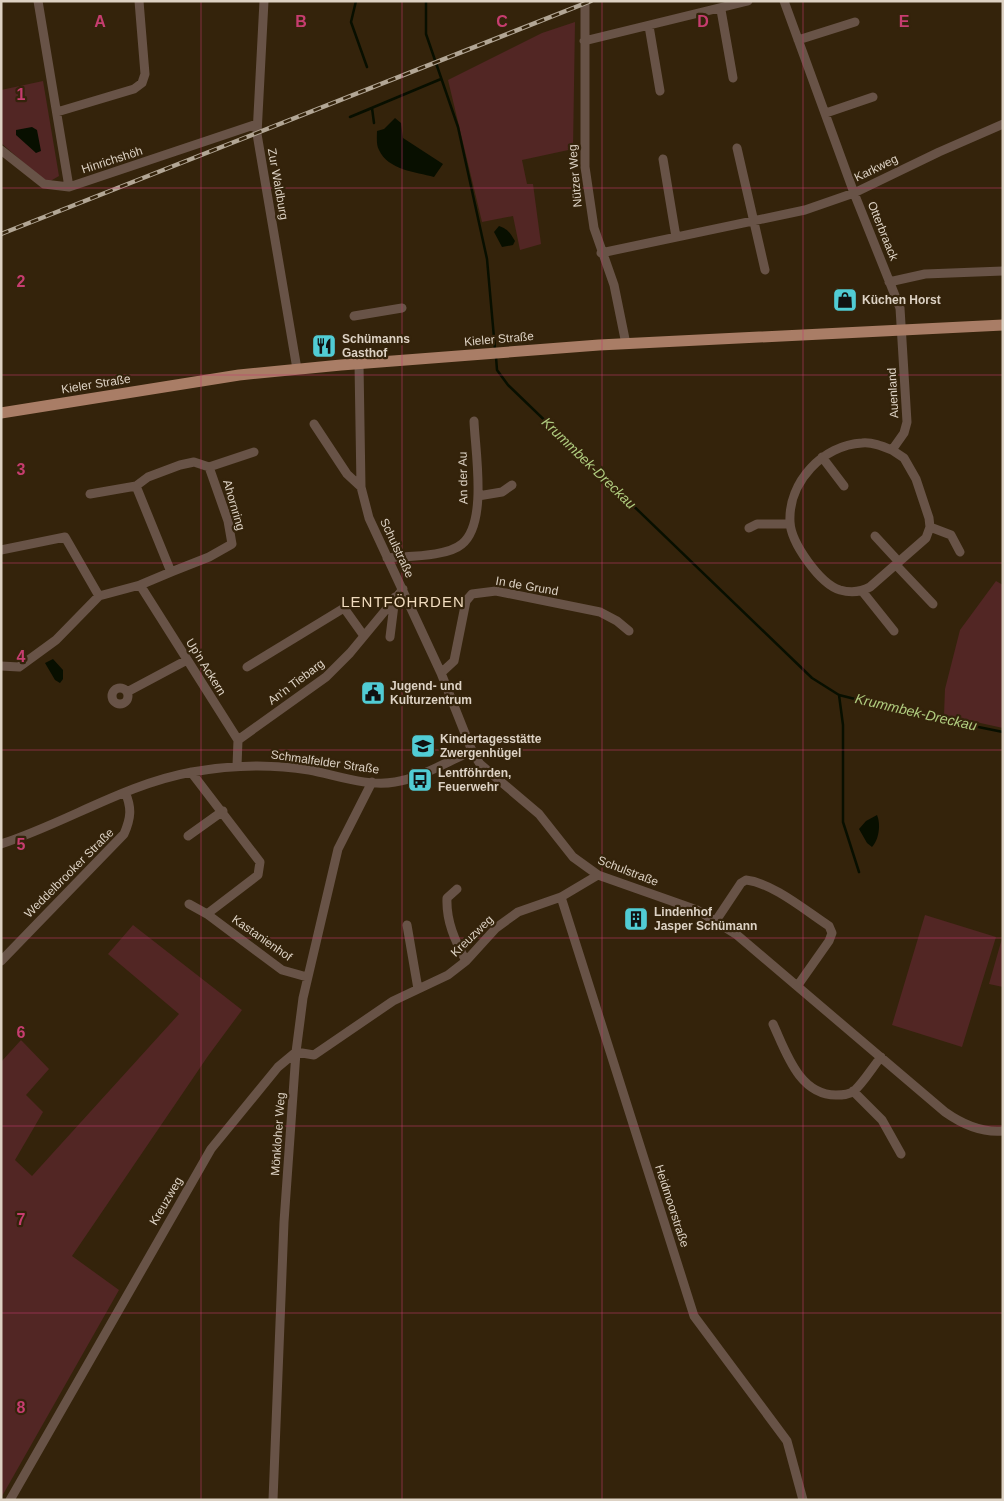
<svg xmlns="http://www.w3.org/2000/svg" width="1004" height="1501" font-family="Helvetica,sans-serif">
<rect width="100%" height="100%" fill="#34230b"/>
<!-- green -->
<path fill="#522624" d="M 575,22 L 573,149 L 522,160 L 527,184 L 533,184 L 541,244 L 520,250 L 513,216 L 482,222 L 448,80 L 542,33 Z
M 43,81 L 59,176 L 47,183 L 1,143 L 1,90 Z
M 996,581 L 1003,585 L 1003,728 L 944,715 L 945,689 L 960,630 Z
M 925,915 L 996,937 L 962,1047 L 892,1025 Z
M 133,925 L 242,1010 L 208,1056 L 72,1256 L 119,1290 L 1,1498 L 1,1062 L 21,1040 L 49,1069 L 26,1095 L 43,1112 L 15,1160 L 32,1176 L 179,1014 L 108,954 Z
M 1003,935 L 1003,987 L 989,984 Z"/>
<!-- water -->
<path fill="#080f00" d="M 395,118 L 401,123 L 403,138 L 443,164 L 434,177 C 416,172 388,170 379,150 C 376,145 377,136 377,131 L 384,129 Z
M 32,127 L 37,130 L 41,151 L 36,153 L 16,135 L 16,130 Z
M 499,226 C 508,229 510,233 515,241 L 513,245 L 502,247 L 494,232 Z
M 53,659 L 63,670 L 63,679 L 60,683 L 55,680 L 45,663 Z
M 877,815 C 881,824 879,840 872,847 L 867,843 L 859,829 L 866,821 Z"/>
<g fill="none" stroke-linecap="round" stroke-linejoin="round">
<!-- stream -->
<path stroke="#080f00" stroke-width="2.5" d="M 356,1 L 351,22 L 367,67
M 426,1 L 426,34 L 458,127 L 487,259 L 495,349
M 374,123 L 372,108 L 350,117 L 441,79
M 496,357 L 497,370 L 508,385 L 812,678 L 839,695 L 919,715 L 1003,732
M 839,695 L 843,725 L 843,822 L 859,872"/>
<!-- minor -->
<path stroke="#685347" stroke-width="9" d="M 38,1 L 69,187
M 264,1 L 257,134 L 297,369
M 585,1 L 585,167 L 594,228 L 614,285 L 626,344
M 784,1 L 854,193 L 900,308 L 907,422 L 904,433 L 892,450 C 882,446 872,442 862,443 C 823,445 788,482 790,522 C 791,543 820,584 840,590 C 851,593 861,592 870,587 L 926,538 L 930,527 L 929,518 L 916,479 L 904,458 L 892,450
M 721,10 L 733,78
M 649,26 L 660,91
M 798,40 L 855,22
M 584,41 L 748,1
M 57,112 L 134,89 L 142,83 L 145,74 L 139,1
M 826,113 L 873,97
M 737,148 L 765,270
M 1,150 L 44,184 L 69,187 L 257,124
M 663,159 L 676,237
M 601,253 L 805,210 L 854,193 L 939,152 L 1003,124
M 889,282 L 925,274 L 1003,271
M 354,316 L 402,308
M 359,364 L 361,487 L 369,518 L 441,673 L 472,751 L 480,764 L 539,814 L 573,857 L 598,875 L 697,910 L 737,935 L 945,1112 C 962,1124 981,1133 1003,1131
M 314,424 L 347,474 L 361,487
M 822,457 L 844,486
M 90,494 L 136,486
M 478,496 L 502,492 L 512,485
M 930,527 L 951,535 L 960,552
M 749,528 L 757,524 L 790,524
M 875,536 L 899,562
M 1,550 L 65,537 L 99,596
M 387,558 C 407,556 447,557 462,544 C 488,523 475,450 474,421
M 896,565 L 933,604
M 171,572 L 209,557 L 232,544 L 228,521 L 209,467
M 140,585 L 238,740 L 237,766
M 862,591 L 894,631
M 390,637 L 395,597
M 1,666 L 19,667 L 56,640 L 99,596 L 140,585 L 171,572 L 136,486 L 148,477 L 180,465 L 194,462 L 209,467 L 254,452
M 247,667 L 344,608 L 364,636
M 441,673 L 454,661 L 466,601 L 472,594 L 496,591 L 600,612 L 617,621 L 629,631
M112 696a8 8 0 1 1 16 0a8 8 0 1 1-16 0Z
M 127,692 L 187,660
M 238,740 L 326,677 L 350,653 L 403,589
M 191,772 L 260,862 L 258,875 L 207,914 L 282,970 L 307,977
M 188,836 L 223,811
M 1,844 C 66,823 125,784 192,772 C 231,765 271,764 309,770 C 336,775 367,787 395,782 C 421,778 448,761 472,751
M 457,889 L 447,898 C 446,921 455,941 466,961
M 561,897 L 694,1316 L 787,1441 L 803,1500
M 189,904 L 207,914
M 715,922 L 741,883 L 746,880 C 773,883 806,911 829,926 L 832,933 L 829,941 L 798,985
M 407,925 L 418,989
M 1,961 L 124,834 C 131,818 132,808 125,792
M 773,1024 C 786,1052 799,1095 836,1095 C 842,1095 849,1095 854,1091 C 864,1082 872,1068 881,1057
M 853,1091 L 882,1120 L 901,1154
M 10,1500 L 211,1149 L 278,1067 L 296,1052 L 314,1055 L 393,1001 L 448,975 L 466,961 L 496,928 L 518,912 L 561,897 L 598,875
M 273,1500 L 284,1222 L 296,1052 L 303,998 L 338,849 L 372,782"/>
<!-- major -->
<path stroke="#a97d66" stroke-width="11" d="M 1,413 L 239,375 L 341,365 L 599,345 L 1003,325"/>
<defs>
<path id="rail" d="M 1,234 L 591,1"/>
</defs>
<!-- rail casing -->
<use href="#rail" stroke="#b2a695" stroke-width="4.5"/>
<!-- rail -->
<use href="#rail" stroke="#34230b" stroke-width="2.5" stroke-dasharray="8" stroke-linecap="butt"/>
</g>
<!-- grid -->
<path fill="none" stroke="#c73d70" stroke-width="1" stroke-opacity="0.55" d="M 201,1 L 201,1500M 402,1 L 402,1500M 602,1 L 602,1500M 803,1 L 803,1500M 1,188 L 1003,188M 1,375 L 1003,375M 1,563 L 1003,563M 1,750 L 1003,750M 1,938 L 1003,938M 1,1126 L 1003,1126M 1,1313 L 1003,1313"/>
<!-- icons -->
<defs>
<symbol id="shop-square" viewBox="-11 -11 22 22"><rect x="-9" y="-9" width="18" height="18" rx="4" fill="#51ccd4" stroke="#34230b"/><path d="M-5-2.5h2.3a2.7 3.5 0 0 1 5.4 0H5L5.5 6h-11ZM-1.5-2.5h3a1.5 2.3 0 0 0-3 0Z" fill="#111"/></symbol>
<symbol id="restaurant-square" viewBox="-11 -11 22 22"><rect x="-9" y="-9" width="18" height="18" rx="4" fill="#51ccd4" stroke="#34230b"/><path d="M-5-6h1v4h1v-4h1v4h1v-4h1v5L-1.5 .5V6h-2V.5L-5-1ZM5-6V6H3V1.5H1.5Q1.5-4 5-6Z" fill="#111"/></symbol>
<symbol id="civic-square" viewBox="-11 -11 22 22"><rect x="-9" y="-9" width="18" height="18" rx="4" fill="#51ccd4" stroke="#34230b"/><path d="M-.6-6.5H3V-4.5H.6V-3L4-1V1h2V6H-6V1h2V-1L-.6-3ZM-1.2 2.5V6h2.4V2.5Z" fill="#111"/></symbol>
<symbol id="school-square" viewBox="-11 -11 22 22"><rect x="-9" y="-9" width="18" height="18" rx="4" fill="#51ccd4" stroke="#34230b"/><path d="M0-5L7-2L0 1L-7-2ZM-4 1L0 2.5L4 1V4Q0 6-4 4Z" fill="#111"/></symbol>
<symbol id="bus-square" viewBox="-11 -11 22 22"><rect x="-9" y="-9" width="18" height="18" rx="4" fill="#51ccd4" stroke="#34230b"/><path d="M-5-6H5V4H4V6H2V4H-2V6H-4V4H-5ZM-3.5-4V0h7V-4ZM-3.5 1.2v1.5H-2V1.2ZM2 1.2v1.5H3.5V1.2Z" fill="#111"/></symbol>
<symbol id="building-square" viewBox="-11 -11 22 22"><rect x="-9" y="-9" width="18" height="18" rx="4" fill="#51ccd4" stroke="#34230b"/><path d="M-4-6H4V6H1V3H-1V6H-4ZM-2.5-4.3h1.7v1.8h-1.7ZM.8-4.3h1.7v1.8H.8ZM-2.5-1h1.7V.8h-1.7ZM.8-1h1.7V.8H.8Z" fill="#111"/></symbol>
</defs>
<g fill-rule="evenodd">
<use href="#shop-square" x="831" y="286" width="28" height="28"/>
<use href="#restaurant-square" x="310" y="332" width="28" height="28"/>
<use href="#civic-square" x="359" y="679" width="28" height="28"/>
<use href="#school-square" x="409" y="732" width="28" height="28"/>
<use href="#bus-square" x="406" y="766" width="28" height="28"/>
<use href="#building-square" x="622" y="905" width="28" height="28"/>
</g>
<g text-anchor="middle" stroke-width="4.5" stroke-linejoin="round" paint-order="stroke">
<!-- street labels -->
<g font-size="12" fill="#ddd2c4" stroke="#34230b">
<text transform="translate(112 160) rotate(-18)" y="4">Hinrichshöh</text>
<text transform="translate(876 168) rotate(-26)" y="4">Karkweg</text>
<text transform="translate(575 176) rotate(-95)" y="4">Nützer Weg</text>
<text transform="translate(278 184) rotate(80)" y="4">Zur Waldburg</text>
<text transform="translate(883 231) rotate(68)" y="4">Otterbraack</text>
<text transform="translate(499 339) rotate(-5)" y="4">Kieler Straße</text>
<text transform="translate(96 384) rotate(-9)" y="4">Kieler Straße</text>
<text transform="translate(893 393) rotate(-93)" y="4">Auenland</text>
<text transform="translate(463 478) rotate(-91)" y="4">An der Au</text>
<text transform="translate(234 505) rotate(74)" y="4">Ahornring</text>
<text transform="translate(397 548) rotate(65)" y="4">Schulstraße</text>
<text transform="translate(527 586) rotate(10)" y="4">In de Grund</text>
<text transform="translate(206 667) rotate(58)" y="4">Up'n Ackern</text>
<text transform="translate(296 682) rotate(-37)" y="4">An'n Tiebarg</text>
<text transform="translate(325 762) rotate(8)" y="4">Schmalfelder Straße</text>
<text transform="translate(628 871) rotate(21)" y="4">Schulstraße</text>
<text transform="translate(69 873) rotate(-45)" y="4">Weddelbrooker Straße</text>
<text transform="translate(472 936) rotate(-44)" y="4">Kreuzweg</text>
<text transform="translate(262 938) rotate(35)" y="4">Kastanienhof</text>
<text transform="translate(278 1134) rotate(-86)" y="4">Mönkloher Weg</text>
<text transform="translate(166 1201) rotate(-60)" y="4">Kreuzweg</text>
<text transform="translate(672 1206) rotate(72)" y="4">Heidmoorstraße</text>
</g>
<!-- poi labels -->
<g font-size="12" font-weight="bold" fill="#ddd2c4" stroke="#34230b" text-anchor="start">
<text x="862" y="304">Küchen Horst</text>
<text x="342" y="343">Schümanns<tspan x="342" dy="14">Gasthof</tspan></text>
<text x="390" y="690">Jugend- und<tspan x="390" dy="14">Kulturzentrum</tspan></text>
<text x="440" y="743">Kindertagesstätte<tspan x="440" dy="14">Zwergenhügel</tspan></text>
<text x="438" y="777">Lentföhrden,<tspan x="438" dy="14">Feuerwehr</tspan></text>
<text x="654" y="916">Lindenhof<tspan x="654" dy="14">Jasper Schümann</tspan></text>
</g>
<!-- water labels -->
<g font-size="14" font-style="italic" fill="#b0cc7f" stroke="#34230b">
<text transform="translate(589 463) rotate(44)" y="5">Krummbek-Dreckau</text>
<text transform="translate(916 712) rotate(13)" y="5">Krummbek-Dreckau</text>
</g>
<!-- quarter labels -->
<g font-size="15" letter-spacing="1" fill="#f1dcbf" stroke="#34230b">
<text x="403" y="607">LENTFÖHRDEN</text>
</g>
</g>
<g font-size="16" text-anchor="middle" font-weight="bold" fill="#c73d70" stroke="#34230b" stroke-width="4.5" stroke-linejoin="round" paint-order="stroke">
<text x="100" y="27">A</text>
<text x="301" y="27">B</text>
<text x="502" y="27">C</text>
<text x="703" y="27">D</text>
<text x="904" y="27">E</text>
<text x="21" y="100">1</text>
<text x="21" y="287">2</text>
<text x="21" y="475">3</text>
<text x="21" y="662">4</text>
<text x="21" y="850">5</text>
<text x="21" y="1038">6</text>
<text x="21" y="1225">7</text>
<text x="21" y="1413">8</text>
</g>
<!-- border -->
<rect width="1004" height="1501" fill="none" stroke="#ddd2c4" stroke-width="5"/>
</svg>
